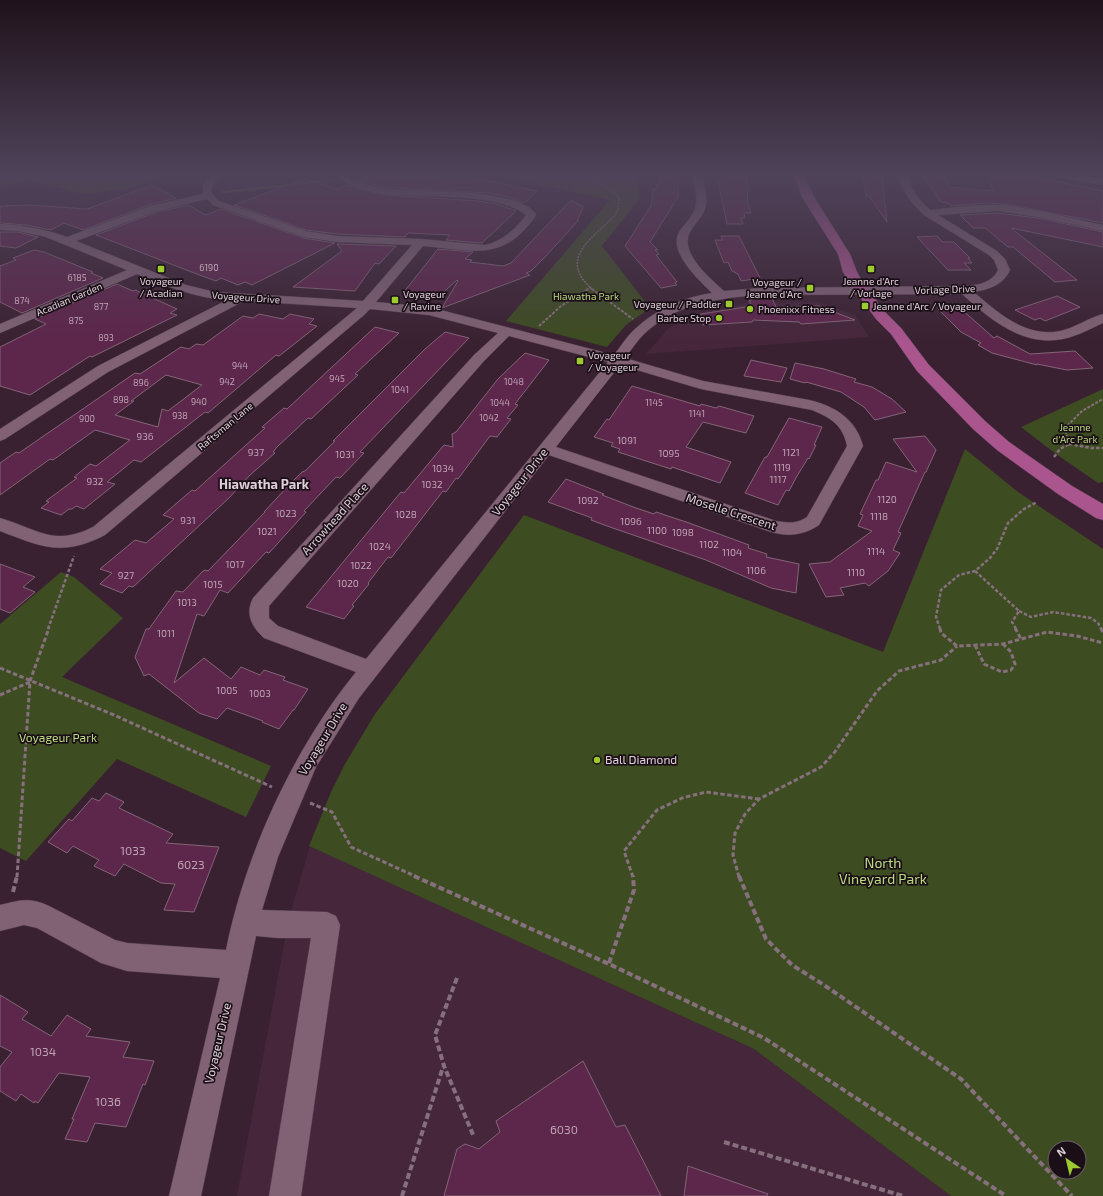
<svg xmlns="http://www.w3.org/2000/svg" width="1103" height="1196" font-family="'Exo 2',sans-serif">
<rect width="100%" height="100%" fill="#3a2131"/>
<!-- built -->
<path fill="#46263b" d="M 819,302 L 855,315 L 869,337 L 646,354 L 668,329 L 689,316 L 707,310 L 749,303 Z
M 310,846 L 754,1049 L 951,1196 L 237,1196 L 289,918 Z"/>
<!-- green -->
<path fill="#3d4c21" fill-rule="evenodd" d="M 0,175 L 161,175 L 133,188 L 84,194 L 29,180 L 0,186 Z
M 477,175 L 638,175 L 640,198 L 602,246 L 650,308 L 626,325 L 607,347 L 506,321 L 610,200 L 500,176 Z
M 323,180 L 325,183 L 222,194 L 220,191 Z
M 1103,389 L 1103,482 L 1098,483 L 1056,454 L 1021,427 Z
M 965,449 L 1018,492 L 1103,549 L 1103,1196 L 951,1196 L 754,1049 L 309,846 L 331,792 L 345,764 L 375,714 L 524,515 L 883,652 ZM 1055,1148 L 1079,1148 L 1079,1172 L 1055,1172 Z
M 61,572 L 74,577 L 123,618 L 62,677 L 271,766 L 246,817 L 117,759 L 26,861 L 0,848 L 0,624 Z"/>
<!-- building -->
<path fill="#5d264b" stroke="#836577" fill-rule="evenodd" d="M 369,175 L 478,179 L 537,191 L 524,203 L 509,197 L 488,193 L 384,187 L 358,180 Z
M 660,175 L 678,175 L 678,197 L 650,242 L 658,250 L 655,250 L 659,254 L 656,255 L 677,282 L 675,283 L 677,285 L 661,288 L 625,246 L 651,206 L 653,189 L 656,189 L 657,184 L 660,184 Z
M 723,175 L 746,175 L 748,205 L 751,213 L 744,213 L 745,218 L 741,218 L 743,224 L 727,224 L 718,182 L 723,180 Z
M 863,175 L 882,175 L 887,222 L 869,196 L 866,196 Z
M 922,175 L 945,175 L 949,187 L 993,191 L 989,181 L 993,175 L 1026,175 L 1103,191 L 1103,223 L 1011,205 L 989,203 L 951,206 L 948,203 L 941,202 Z
M 304,179 L 337,189 L 346,185 L 359,189 L 385,195 L 478,201 L 497,204 L 516,211 L 482,243 L 446,240 L 450,235 L 408,233 L 405,237 L 337,234 L 306,230 L 234,205 Z
M 152,185 L 176,198 L 149,205 L 83,230 L 64,223 L 51,230 L 26,225 L 0,223 L 0,206 L 30,205 L 87,209 Z
M 571,200 L 583,207 L 577,222 L 545,257 L 531,271 L 526,273 L 530,275 L 442,308 L 458,281 L 457,280 L 437,298 L 403,293 L 438,249 L 473,252 L 465,259 L 472,260 L 470,262 L 503,266 L 511,263 Z
M 188,205 L 206,215 L 221,209 L 304,238 L 335,243 L 252,285 L 245,282 L 238,285 L 221,278 L 216,281 L 202,276 L 96,235 L 157,212 Z
M 998,213 L 1038,218 L 1103,232 L 1103,247 L 1011,228 L 1077,280 L 1055,282 L 1013,247 L 1008,247 L 985,228 L 973,228 L 960,215 Z
M 0,232 L 18,232 L 38,237 L 16,248 L 0,246 Z
M 721,236 L 739,236 L 760,278 L 741,281 L 738,274 L 732,271 L 728,262 L 724,263 L 715,240 L 723,240 Z
M 937,236 L 943,242 L 954,242 L 970,258 L 968,258 L 972,263 L 964,263 L 971,270 L 948,270 L 917,237 Z
M 337,244 L 396,246 L 379,264 L 375,263 L 355,291 L 293,287 L 342,251 Z
M 34,250 L 44,252 L 93,272 L 91,273 L 103,278 L 22,313 L 0,302 L 0,266 L 16,260 L 13,258 Z
M 117,284 L 133,291 L 135,290 L 177,309 L 170,313 L 177,315 L 92,357 L 90,356 L 30,395 L 0,386 L 0,347 L 46,324 L 35,319 Z
M 761,296 L 771,296 L 776,307 L 818,306 L 855,320 L 801,324 L 799,322 L 753,320 L 752,322 L 703,325 L 701,314 L 752,306 L 749,301 Z
M 1057,296 L 1080,307 L 1045,321 L 1040,318 L 1035,320 L 1015,310 Z
M 960,308 L 994,338 L 997,336 L 1030,354 L 1075,351 L 1093,368 L 1067,370 L 1037,364 L 1037,365 L 992,353 L 978,345 L 981,343 L 961,332 L 938,309 Z
M 259,314 L 283,319 L 290,314 L 314,319 L 309,324 L 317,326 L 279,356 L 276,355 L 208,413 L 205,412 L 141,462 L 134,460 L 107,482 L 115,484 L 84,509 L 76,506 L 72,509 L 69,509 L 61,515 L 41,508 L 49,502 L 46,501 L 77,478 L 74,477 L 90,464 L 96,466 L 130,440 L 95,430 L 53,460 L 50,459 L 0,495 L 0,463 L 16,452 L 19,453 L 135,373 L 140,374 L 181,347 L 189,349 L 196,344 L 203,345 L 243,316 L 253,318 ZM 166,375 L 202,385 L 168,411 L 162,409 L 158,427 L 115,415 L 134,401 L 131,401 Z
M 375,327 L 399,333 L 355,374 L 358,375 L 311,419 L 308,418 L 277,447 L 273,452 L 275,453 L 249,476 L 229,498 L 133,587 L 129,586 L 122,593 L 100,584 L 112,573 L 100,569 L 135,540 L 146,543 L 174,519 L 163,515 L 192,490 L 195,491 L 265,428 L 262,427 L 284,408 L 287,409 Z
M 445,332 L 469,338 L 360,452 L 364,453 L 340,478 L 336,477 L 304,511 L 306,512 L 269,553 L 266,552 L 228,593 L 220,590 L 204,616 L 197,614 L 174,683 L 204,658 L 231,679 L 241,667 L 260,675 L 264,670 L 285,677 L 283,680 L 308,689 L 294,710 L 293,710 L 279,729 L 262,722 L 263,721 L 227,708 L 217,719 L 199,713 L 149,674 L 144,676 L 135,657 L 146,629 L 149,629 L 176,591 L 183,592 L 202,572 L 205,570 L 208,571 L 265,512 L 264,512 L 289,485 L 302,472 L 305,471 L 335,441 L 333,441 L 425,349 Z
M 525,353 L 549,360 L 515,404 L 518,405 L 507,418 L 511,419 L 497,437 L 490,436 L 458,479 L 456,478 L 446,492 L 443,491 L 391,558 L 388,557 L 368,583 L 369,584 L 352,605 L 354,606 L 344,619 L 306,607 L 401,492 L 404,493 L 444,445 L 453,447 L 452,434 L 456,432 L 498,379 Z
M 751,360 L 787,368 L 781,382 L 744,376 Z
M 795,363 L 824,369 L 856,379 L 854,382 L 872,387 L 892,399 L 906,412 L 875,420 L 864,407 L 841,392 L 806,382 L 805,383 L 790,379 Z
M 632,386 L 700,406 L 701,404 L 716,408 L 719,406 L 754,416 L 746,433 L 703,422 L 686,447 L 731,462 L 720,483 L 672,467 L 671,469 L 618,452 L 620,449 L 611,446 L 613,443 L 594,437 L 607,419 L 609,420 Z
M 789,418 L 822,427 L 814,445 L 816,445 L 809,459 L 808,458 L 797,476 L 789,491 L 786,490 L 778,505 L 745,493 L 765,457 L 767,457 Z
M 925,436 L 936,450 L 926,472 L 925,472 L 898,532 L 901,533 L 893,550 L 900,553 L 888,571 L 869,586 L 865,583 L 840,588 L 844,595 L 826,597 L 809,564 L 830,562 L 872,531 L 858,526 L 863,515 L 860,514 L 876,480 L 878,480 L 886,462 L 917,472 L 893,439 Z
M 566,479 L 604,494 L 602,495 L 636,508 L 654,514 L 656,512 L 689,523 L 749,545 L 748,548 L 767,554 L 766,557 L 799,564 L 796,593 L 771,588 L 706,560 L 607,526 L 591,520 L 592,518 L 548,502 Z
M 0,564 L 35,577 L 23,587 L 35,592 L 10,613 L 0,609 Z
M 106,793 L 124,802 L 119,808 L 173,834 L 166,843 L 219,847 L 194,912 L 164,910 L 175,884 L 161,883 L 124,864 L 115,876 L 94,866 L 99,860 L 73,846 L 67,853 L 48,842 L 69,819 L 72,821 L 92,798 L 99,801 Z
M 0,995 L 28,1012 L 22,1019 L 51,1036 L 67,1015 L 91,1029 L 86,1036 L 130,1042 L 123,1057 L 154,1061 L 145,1085 L 143,1084 L 126,1127 L 95,1123 L 87,1142 L 65,1139 L 74,1119 L 72,1119 L 90,1077 L 59,1073 L 38,1103 L 35,1101 L 34,1103 L 21,1094 L 16,1101 L 0,1091 L 0,1067 L 12,1052 L 0,1046 Z
M 583,1061 L 616,1127 L 625,1125 L 661,1196 L 444,1196 L 457,1149 L 465,1144 L 479,1149 L 500,1132 L 496,1121 Z
M 688,1166 L 768,1194 L 767,1196 L 684,1196 Z"/>
<g fill="none" stroke-linecap="round" stroke-linejoin="round">
<defs>
<path id="minor" d="M 212,175 L 222,175 C 212,186 206,189 219,201 L 306,231 L 337,236 L 421,239 L 485,245 C 501,242 517,228 526,215 C 497,192 422,198 385,194 C 376,193 367,190 359,188 C 352,185 345,184 340,178 L 343,175 L 351,175 L 350,178 L 351,179 C 362,183 373,187 384,188 C 418,193 515,186 536,214 L 535,217 C 502,263 472,250 423,246 L 376,302 L 429,307 L 614,355 C 621,346 627,336 635,329 C 656,309 684,297 712,293 C 700,281 670,254 678,234 C 683,224 694,217 696,205 C 698,195 693,185 694,175 L 703,175 C 703,185 708,195 706,205 C 704,217 693,224 689,234 C 681,255 711,279 724,291 L 761,288 L 965,286 C 978,285 992,283 998,270 L 994,260 L 989,255 L 924,215 C 912,204 901,190 898,175 L 906,175 C 912,189 919,200 930,210 C 953,208 975,204 998,205 C 1033,207 1068,218 1103,225 L 1103,231 L 1038,217 L 998,211 L 938,215 L 997,251 L 1005,259 L 1010,270 C 1003,285 990,289 974,292 C 998,313 1026,338 1060,331 C 1075,328 1088,318 1103,314 L 1103,323 C 1090,329 1077,336 1063,339 C 1022,347 990,319 962,294 L 761,295 C 718,298 677,303 644,334 C 637,341 631,350 625,358 L 703,381 L 809,400 C 835,406 856,419 863,446 L 819,525 C 803,536 786,537 768,531 L 549,455 L 359,698 L 316,767 L 278,857 L 262,910 L 327,912 L 336,916 L 340,925 L 301,1196 L 269,1196 L 311,938 L 278,938 L 256,936 L 201,1196 L 169,1196 L 220,978 L 127,971 L 101,963 L 37,928 L 24,925 L 0,931 L 0,905 C 21,900 29,897 49,906 L 115,940 L 127,943 L 226,950 C 245,854 294,748 356,672 L 264,638 C 251,626 245,614 253,598 L 474,355 L 498,333 L 429,315 L 370,309 L 364,315 L 105,535 C 62,557 42,547 0,531 L 0,518 C 38,529 53,547 93,527 L 357,308 L 244,301 L 108,372 L 5,439 L 0,441 L 0,429 L 98,366 L 227,300 C 195,298 166,286 137,274 L 0,333 L 0,324 L 127,270 L 46,237 L 18,231 L 0,230 L 0,224 C 23,225 45,229 67,237 L 150,206 L 203,194 L 203,185 ZM 207,199 L 213,205 L 304,237 L 337,242 L 412,245 L 363,301 L 215,292 L 186,285 L 76,241 L 157,211 ZM 509,336 L 608,362 L 366,659 L 278,626 L 269,618 L 269,606 L 484,361 ZM 620,365 L 701,389 L 812,410 C 831,418 843,425 847,446 L 807,517 C 797,524 788,523 776,521 L 556,447 Z
M 1056,175 L 1075,175 L 1103,179 L 1103,185 L 1061,178 Z"/>
<path id="major" d="M 794,175 L 804,175 L 814,197 L 850,254 L 857,272 L 863,283 L 886,313 L 901,328 L 929,365 L 985,421 L 1009,442 L 1072,486 L 1103,504 L 1103,520 L 1096,518 L 1058,494 L 997,450 L 973,429 L 917,371 L 891,334 L 876,319 L 850,284 L 843,272 L 838,254 L 802,197 Z"/>
</defs>
<!-- minor casing -->
<use href="#minor" stroke="#56404f" stroke-width="1"/>
<!-- major casing -->
<use href="#major" stroke="#56404f" stroke-width="1"/>
<!-- path-far4 -->
<path stroke="#86707d" stroke-width="1.5" stroke-dasharray="2 1" stroke-linecap="butt" d="M 555,175 L 573,175
M 582,175 L 613,191 L 619,198 L 618,209 L 615,215 C 593,239 556,258 593,290
M 224,192 L 333,180
M 587,290 L 591,287"/>
<!-- path-far3 -->
<path stroke="#86707d" stroke-width="2" stroke-dasharray="3 1.5" stroke-linecap="butt" d="M 592,289 L 633,319
M 539,326 L 561,306 L 588,289
M 1067,438 L 1065,428 L 1082,411 L 1103,399"/>
<!-- path-far2 -->
<path stroke="#86707d" stroke-width="2.5" stroke-dasharray="3.5 2" stroke-linecap="butt" d="M 1069,444 L 1091,448 L 1103,448
M 1054,457 L 1060,449 L 1069,444 L 1067,437
M 975,571 L 1019,611 L 1012,622 L 1016,629
M 1019,611 L 1031,617 L 1053,612 L 1091,618 L 1098,623 L 1101,629
M 48,629 L 74,556
M 940,629 L 936,617 L 941,590 L 959,575 L 975,571 L 990,558 L 997,549 L 1008,523 L 1024,509 L 1037,502"/>
<!-- path-far1 -->
<path stroke="#86707d" stroke-width="3" stroke-dasharray="4.5 2.5" stroke-linecap="butt" d="M 940,628 L 941,633 L 957,646 L 1003,644 L 1047,632 L 1077,636 L 1103,643
M 1015,628 L 1021,639
M 1101,628 L 1103,633
M 975,645 L 984,664 L 1002,672 L 1011,670 L 1015,664 L 1011,652 L 1003,644
M 0,668 L 114,715 L 272,787
M 0,695 L 30,682
M 310,803 L 332,812 L 351,847 L 417,877
M 17,877 L 30,681 L 49,628
M 633,877 L 624,851 L 657,810 L 682,798 L 706,792 L 759,799
M 739,877 L 733,855 L 735,833 L 745,814 L 759,799 L 821,767 L 834,753 L 877,691 L 899,671 L 941,660 L 957,646"/>
<!-- path -->
<path stroke="#86707d" stroke-width="4" stroke-dasharray="6 3" stroke-linecap="butt" d="M 414,876 L 609,964 L 764,1038 L 1006,1196
M 739,876 L 766,939 L 792,965 L 824,985 L 961,1079 L 1072,1196
M 13,892 L 17,876
M 609,963 L 634,890 L 633,876
M 457,978 L 435,1035 L 444,1066 L 474,1137
M 724,1142 L 903,1196
M 402,1196 L 443,1067"/>
<!-- minor -->
<use href="#minor" fill="#806274" fill-rule="evenodd"/>
<!-- major -->
<use href="#major" fill="#aa558e" fill-rule="evenodd"/>
</g>
<!-- sky -->
<linearGradient id="sky" x2="0" y2="1"><stop stop-color="#20121b"/><stop offset="0.51" stop-color="#4f435a"/><stop offset="1" stop-color="#4f435a" stop-opacity="0"/></linearGradient>
<rect width="1103" height="342" fill="url(#sky)"/>
<!-- markers -->
<g fill="#9dca30" stroke="#1a0f16" stroke-width="1.5">
<rect x="157" y="265" width="8" height="8" rx="2"/>
<rect x="867" y="265" width="8" height="8" rx="2"/>
<rect x="806" y="284" width="8" height="8" rx="2"/>
<rect x="391" y="296" width="8" height="8" rx="2"/>
<rect x="725" y="300" width="8" height="8" rx="2"/>
<rect x="861" y="302" width="8" height="8" rx="2"/>
<circle cx="750" cy="309" r="4"/>
<circle cx="719" cy="318" r="4"/>
<rect x="576" y="357" width="8" height="8" rx="2"/>
<circle cx="597" cy="760" r="4"/>
</g>
<g text-anchor="middle" stroke-width="3.5" stroke-linejoin="round" paint-order="stroke">
<!-- far-number labels -->
<g font-size="9" fill="#bfa5b6">
<text x="209" y="271">6190</text>
<text x="77" y="281">6185</text>
<text x="22" y="304">874</text>
<text x="101" y="310">877</text>
<text x="76" y="324">875</text>
<text x="106" y="341">893</text>
<text x="240" y="369">944</text>
<text x="337" y="382">945</text>
<text x="227" y="385">942</text>
<text x="514" y="385">1048</text>
<text x="141" y="386">896</text>
<text x="400" y="393">1041</text>
<text x="121" y="403">898</text>
<text x="199" y="405">940</text>
<text x="500" y="406">1044</text>
<text x="654" y="406">1145</text>
<text x="697" y="417">1141</text>
<text x="180" y="419">938</text>
<text x="489" y="421">1042</text>
<text x="87" y="422">900</text>
</g>
<!-- far-poi labels -->
<g font-size="10" fill="#e0cfd9" stroke="#1a0f16" text-anchor="start">
<text x="161" y="285" text-anchor="middle">Voyageur<tspan x="161" dy="12">/ Acadian</tspan></text>
<text x="871" y="285" text-anchor="middle">Jeanne d'Arc<tspan x="871" dy="12">/ Vorlage</tspan></text>
<text x="802" y="286" text-anchor="end">Voyageur /<tspan x="802" dy="12">Jeanne d'Arc</tspan></text>
<text x="403" y="298">Voyageur<tspan x="403" dy="12">/ Ravine</tspan></text>
<text x="721" y="308" text-anchor="end">Voyageur / Paddler</text>
<text x="873" y="310">Jeanne d'Arc / Voyageur</text>
<text x="758" y="313">Phoenixx Fitness</text>
<text x="711" y="322" text-anchor="end">Barber Stop</text>
<text x="588" y="359">Voyageur<tspan x="588" dy="12">/ Voyageur</tspan></text>
</g>
<!-- far-street labels -->
<g font-size="10" fill="#e0cfd9" stroke="#1a0f16">
<text transform="translate(945 289) rotate(-2)" y="4">Vorlage Drive</text>
<text transform="translate(246 297) rotate(4)" y="4">Voyageur Drive</text>
<text transform="translate(69 299) rotate(-23)" y="4">Acadian Garden</text>
<text transform="translate(225 426) rotate(-40)" y="4">Raftsman Lane</text>
</g>
<!-- far-park labels -->
<g font-size="10" fill="#bbdc80" stroke="#1a0f16">
<text x="586" y="300">Hiawatha Park</text>
<text x="1075" y="431">Jeanne<tspan x="1075" dy="12">d'Arc Park</tspan></text>
</g>
<!-- number labels -->
<g font-size="10" fill="#bfa5b6">
<text x="145" y="440">936</text>
<text x="627" y="444">1091</text>
<text x="256" y="456">937</text>
<text x="791" y="456">1121</text>
<text x="669" y="457">1095</text>
<text x="345" y="458">1031</text>
<text x="782" y="471">1119</text>
<text x="443" y="472">1034</text>
<text x="778" y="483">1117</text>
<text x="95" y="485">932</text>
<text x="432" y="488">1032</text>
<text x="887" y="503">1120</text>
<text x="588" y="504">1092</text>
<text x="286" y="517">1023</text>
<text x="406" y="518">1028</text>
<text x="879" y="520">1118</text>
<text x="188" y="524">931</text>
<text x="631" y="525">1096</text>
<text x="657" y="534">1100</text>
<text x="267" y="535">1021</text>
<text x="683" y="536">1098</text>
<text x="709" y="548">1102</text>
<text x="380" y="550">1024</text>
<text x="876" y="555">1114</text>
<text x="732" y="556">1104</text>
<text x="235" y="568">1017</text>
<text x="361" y="569">1022</text>
<text x="756" y="574">1106</text>
<text x="856" y="576">1110</text>
<text x="126" y="579">927</text>
<text x="348" y="587">1020</text>
<text x="213" y="588">1015</text>
<text x="187" y="606">1013</text>
<text x="166" y="637">1011</text>
<text x="227" y="694">1005</text>
<text x="260" y="697">1003</text>
</g>
<!-- street labels -->
<g font-size="12" fill="#e0cfd9" stroke="#1a0f16">
<text transform="translate(520 482) rotate(-52)" y="4">Voyageur Drive</text>
<text transform="translate(731 512) rotate(18)" y="4">Moselle Crescent</text>
<text transform="translate(335 519) rotate(-48)" y="4">Arrowhead Place</text>
<text transform="translate(323 739) rotate(-59)" y="4">Voyageur Drive</text>
<text transform="translate(218 1043) rotate(-77)" y="4">Voyageur Drive</text>
</g>
<!-- park labels -->
<g font-size="12" fill="#bbdc80" stroke="#1a0f16">
<text x="58" y="742">Voyageur Park</text>
</g>
<!-- poi labels -->
<g font-size="12" fill="#e0cfd9" stroke="#1a0f16" text-anchor="start">
<text x="605" y="764">Ball Diamond</text>
</g>
<!-- near-number labels -->
<g font-size="12" fill="#bfa5b6">
<text x="133" y="855">1033</text>
<text x="191" y="869">6023</text>
<text x="43" y="1056">1034</text>
<text x="108" y="1106">1036</text>
<text x="564" y="1134">6030</text>
</g>
<!-- neighbourhood labels -->
<g font-size="13" font-weight="bold" fill="#e0cfd9" stroke="#1a0f16">
<text x="264" y="489">Hiawatha Park</text>
</g>
<!-- near-park labels -->
<g font-size="14" fill="#bbdc80" stroke="#1a0f16">
<text x="883" y="868">North<tspan x="883" dy="16">Vineyard Park</tspan></text>
</g>
</g>
<!-- north arrow -->
<g transform="translate(1067 1160) rotate(325)"><circle r="19" fill="#1a0f16" stroke="#695c64"/>
<path d="M0-3L7 15L0 10L-7 15Z" fill="#9dca30"/>
<text y="-6" font-size="11" font-weight="bold" text-anchor="middle" fill="#e0cfd9">N</text>
</g>
</svg>
